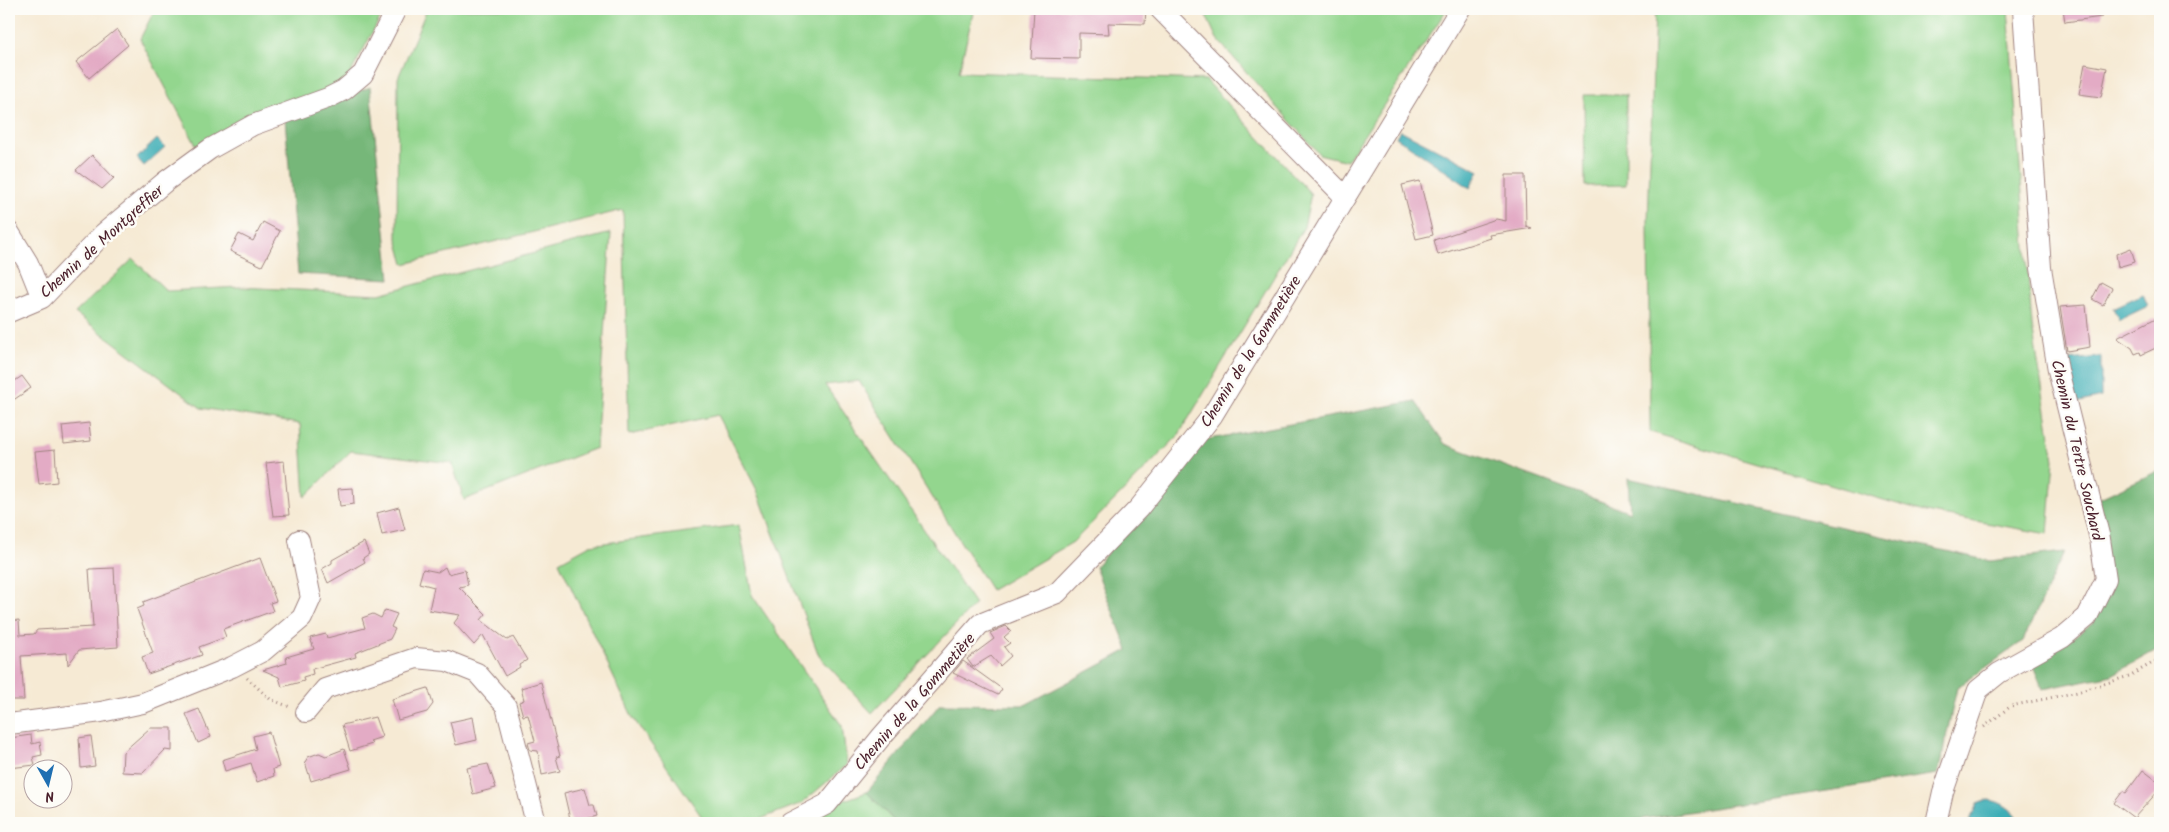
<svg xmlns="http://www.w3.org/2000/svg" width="2169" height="832" font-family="Kalam,sans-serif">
<rect width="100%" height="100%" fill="#fdfcf7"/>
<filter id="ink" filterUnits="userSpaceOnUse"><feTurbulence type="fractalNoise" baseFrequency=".02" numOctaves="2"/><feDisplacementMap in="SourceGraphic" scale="10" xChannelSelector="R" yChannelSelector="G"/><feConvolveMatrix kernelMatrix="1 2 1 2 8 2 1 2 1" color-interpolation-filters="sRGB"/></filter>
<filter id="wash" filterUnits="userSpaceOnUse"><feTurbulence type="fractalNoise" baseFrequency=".0096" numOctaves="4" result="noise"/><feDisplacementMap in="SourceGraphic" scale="20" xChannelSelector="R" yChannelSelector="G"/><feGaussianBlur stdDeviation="1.12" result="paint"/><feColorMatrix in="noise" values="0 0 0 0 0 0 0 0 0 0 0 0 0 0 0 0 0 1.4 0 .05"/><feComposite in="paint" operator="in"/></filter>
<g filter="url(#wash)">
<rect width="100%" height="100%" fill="#f6ead4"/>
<!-- green -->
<path fill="#93d68e" stroke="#6e7a5c" d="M 155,9 L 385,9 L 347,80 L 198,149 L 140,39 Z
M 427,9 L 974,9 L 959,72 L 1206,80 L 1311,194 L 1304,227 L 1178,436 L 1073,542 L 991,590 L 859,381 L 825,385 L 975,604 L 872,713 L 819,656 L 757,490 L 718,415 L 629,435 L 623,210 L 404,264 L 397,239 L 398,78 Z
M 1203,9 L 1447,9 L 1347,161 L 1319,154 L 1217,39 Z
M 1655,9 L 2008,9 L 2032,326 L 2054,460 L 2048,534 L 1925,512 L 1650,432 L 1648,222 Z
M 1584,95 L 1626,95 L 1626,185 L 1585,186 Z
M 611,233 L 596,448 L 464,500 L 452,463 L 351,451 L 305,497 L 300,424 L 201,408 L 75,313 L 133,259 L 167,291 L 240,287 L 379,294 Z
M 739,525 L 752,595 L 842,726 L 847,765 L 802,803 L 750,823 L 706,823 L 633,718 L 559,562 L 590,545 Z
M 867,792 L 896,823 L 780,823 Z"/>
<!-- forest -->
<path fill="#76b779" stroke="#606b52" d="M 370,87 L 390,279 L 298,274 L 285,119 Z
M 1415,401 L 1445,444 L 1630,512 L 1628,478 L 1990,561 L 2064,552 L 2023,641 L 1957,688 L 1938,774 L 1615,823 L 896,823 L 867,792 L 940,704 L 1025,705 L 1128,650 L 1095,567 L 1204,440 Z
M 2160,470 L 2160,648 L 2112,675 L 2043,689 L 2033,666 L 2094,622 L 2100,498 Z"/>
<!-- water -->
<path fill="#3daeb6" stroke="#446670" d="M 1400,130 L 1479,171 L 1470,188 L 1396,137 Z
M 157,139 L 165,147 L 144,166 L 137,158 Z
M 2143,294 L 2148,306 L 2119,320 L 2113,308 Z
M 2101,357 L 2101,397 L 2076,403 L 2067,360 Z
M 1988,800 C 2002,801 2015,811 2020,823 L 1969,823 L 1977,804 Z"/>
<g id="blocks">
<!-- building -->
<path fill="#e3abc5" d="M 1034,9 L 1146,9 L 1145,24 L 1108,23 L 1109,34 L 1079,33 L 1079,59 L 1031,58 Z
M 2063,9 L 2102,9 L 2102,17 L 2065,22 Z
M 117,29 L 128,45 L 89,78 L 76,62 Z
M 2085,64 L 2107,68 L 2101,97 L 2079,94 Z
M 92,155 L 114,178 L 102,189 L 76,170 Z
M 1506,175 L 1525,175 L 1526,226 L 1532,228 L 1490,235 L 1491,238 L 1438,255 L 1434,240 L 1496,219 L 1506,221 Z
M 1420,181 L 1433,235 L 1416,239 L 1402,185 Z
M 263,222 L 280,231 L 262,266 L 230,251 L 239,234 L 253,241 Z
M 2131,248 L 2135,262 L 2118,267 L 2116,254 Z
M 2101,282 L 2112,288 L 2103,305 L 2092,299 Z
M 2086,305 L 2090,347 L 2067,351 L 2060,307 Z
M 2156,318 L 2160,327 L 2160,346 L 2141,355 L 2140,352 L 2135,354 L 2132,348 L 2117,338 Z
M 22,376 L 31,388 L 9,403 L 9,385 Z
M 89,423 L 91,441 L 64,444 L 62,426 Z
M 55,450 L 57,482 L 39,484 L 35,452 Z
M 284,461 L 289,515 L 273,516 L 266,463 Z
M 353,488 L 354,504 L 340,506 L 338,489 Z
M 399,507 L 405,530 L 382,535 L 377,513 Z
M 364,542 L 369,554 L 363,558 L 365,562 L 328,583 L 322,569 L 332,563 L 332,560 Z
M 260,558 L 276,601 L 270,603 L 273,611 L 223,629 L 226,637 L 199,647 L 202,655 L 148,674 L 142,657 L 153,653 L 137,609 L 144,606 L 143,602 Z
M 445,567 L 448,574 L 465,570 L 468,585 L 459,587 L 486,614 L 481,620 L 507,640 L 513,637 L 527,660 L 519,665 L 520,667 L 505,676 L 483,635 L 474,645 L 454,623 L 460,615 L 429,610 L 434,587 L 419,583 L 423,569 L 438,572 Z
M 114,568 L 118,647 L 79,650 L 68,665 L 67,653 L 21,656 L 24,700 L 9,700 L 9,621 L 19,620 L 20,635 L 34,634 L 37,630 L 93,627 L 89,569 Z
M 385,610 L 397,614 L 391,627 L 395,629 L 390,639 L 355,653 L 356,657 L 312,669 L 313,674 L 303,677 L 304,681 L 282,687 L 279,677 L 263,670 L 287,663 L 286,657 L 314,649 L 310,638 L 326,634 L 327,638 L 365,628 L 362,618 L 373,614 L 381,618 Z
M 1006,626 L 1011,631 L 1004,637 L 1010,643 L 1004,647 L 1011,656 L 1000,666 L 991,656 L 973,667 L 967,659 L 994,639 L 990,633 Z
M 963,661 L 1002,689 L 998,695 L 953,673 Z
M 541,682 L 560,756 L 556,757 L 560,771 L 542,775 L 538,751 L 530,750 L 528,743 L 535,741 L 528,715 L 523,716 L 519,702 L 524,700 L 521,688 Z
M 428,688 L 433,704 L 427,712 L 398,720 L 392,699 Z
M 199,709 L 211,737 L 198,743 L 186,714 Z
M 375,717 L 382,737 L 370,741 L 372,744 L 350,751 L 342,725 Z
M 473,717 L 477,740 L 456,745 L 450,722 Z
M 150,728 L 172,728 L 172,751 L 165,750 L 143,773 L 122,772 L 123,752 Z
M 269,732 L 279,767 L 273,769 L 274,776 L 257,782 L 251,763 L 225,771 L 222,760 L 256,749 L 253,736 Z
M 31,735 L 32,744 L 40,742 L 42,755 L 33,757 L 35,765 L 9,768 L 9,738 Z
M 91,736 L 95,766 L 81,768 L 79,738 Z
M 344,749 L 351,769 L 311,781 L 305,762 L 308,757 L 319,753 L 326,756 Z
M 488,764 L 496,788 L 473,794 L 467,768 Z
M 2143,770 L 2160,783 L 2160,789 L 2134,818 L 2114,803 L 2123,791 L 2126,793 Z
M 585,788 L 590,805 L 594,805 L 597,816 L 571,823 L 564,793 Z"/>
</g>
</g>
<g filter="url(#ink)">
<use href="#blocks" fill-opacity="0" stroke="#a08480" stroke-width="1"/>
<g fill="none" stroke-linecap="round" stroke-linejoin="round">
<defs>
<path id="minor" d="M 1160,9 L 1345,197
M 9,232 L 28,263 L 42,298
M 9,312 L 42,298 L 103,234 L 166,181 L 210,149 L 253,125 L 328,98 L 344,90 L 363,74 L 396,9
M 306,712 L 325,689 L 416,658 L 447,661 L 477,673 L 506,706 L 536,823
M 9,724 L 101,712 L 143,703 L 232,667 L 263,651 L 302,618 L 311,598 L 299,540
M 790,823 L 827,804 L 882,736 L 980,624 L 1057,593 L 1139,508 L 1212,416 L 1460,9
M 1936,823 L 1943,792 L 1978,690 L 1999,673 L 2062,638 L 2087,617 L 2106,579 L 2100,539 L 2058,370 L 2041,268 L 2023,9"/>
</defs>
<!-- minor casing -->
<use href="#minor" stroke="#a08480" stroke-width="22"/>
<!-- path -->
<path stroke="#a08480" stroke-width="3" stroke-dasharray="1 4" stroke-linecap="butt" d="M 247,678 L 270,699 L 290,707
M 1984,727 L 2011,706 L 2078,692 L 2129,676 L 2160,659"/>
<!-- minor -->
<use href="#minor" stroke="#fff" stroke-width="20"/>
</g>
</g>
<g text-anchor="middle" stroke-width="5" stroke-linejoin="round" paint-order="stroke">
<!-- street labels -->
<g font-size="16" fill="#4a1f2b" stroke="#fdfcf7">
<text transform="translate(101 241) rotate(-42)" y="6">Chemin de Montgreffier</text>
<text transform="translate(1250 351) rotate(-58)" y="6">Chemin de la Gommetière</text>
<text transform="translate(2078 450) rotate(77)" y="6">Chemin du Tertre Souchard</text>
<text transform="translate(914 701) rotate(-49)" y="6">Chemin de la Gommetière</text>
</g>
</g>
<!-- margin -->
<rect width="2169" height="832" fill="none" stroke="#fdfcf7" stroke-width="30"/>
<!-- north arrow -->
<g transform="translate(48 784) rotate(172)"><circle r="24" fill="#fdfcf7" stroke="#b5a4a5"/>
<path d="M0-4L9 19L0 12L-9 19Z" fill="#1f6fb2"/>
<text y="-8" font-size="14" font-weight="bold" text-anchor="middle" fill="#4a1f2b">N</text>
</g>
</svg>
